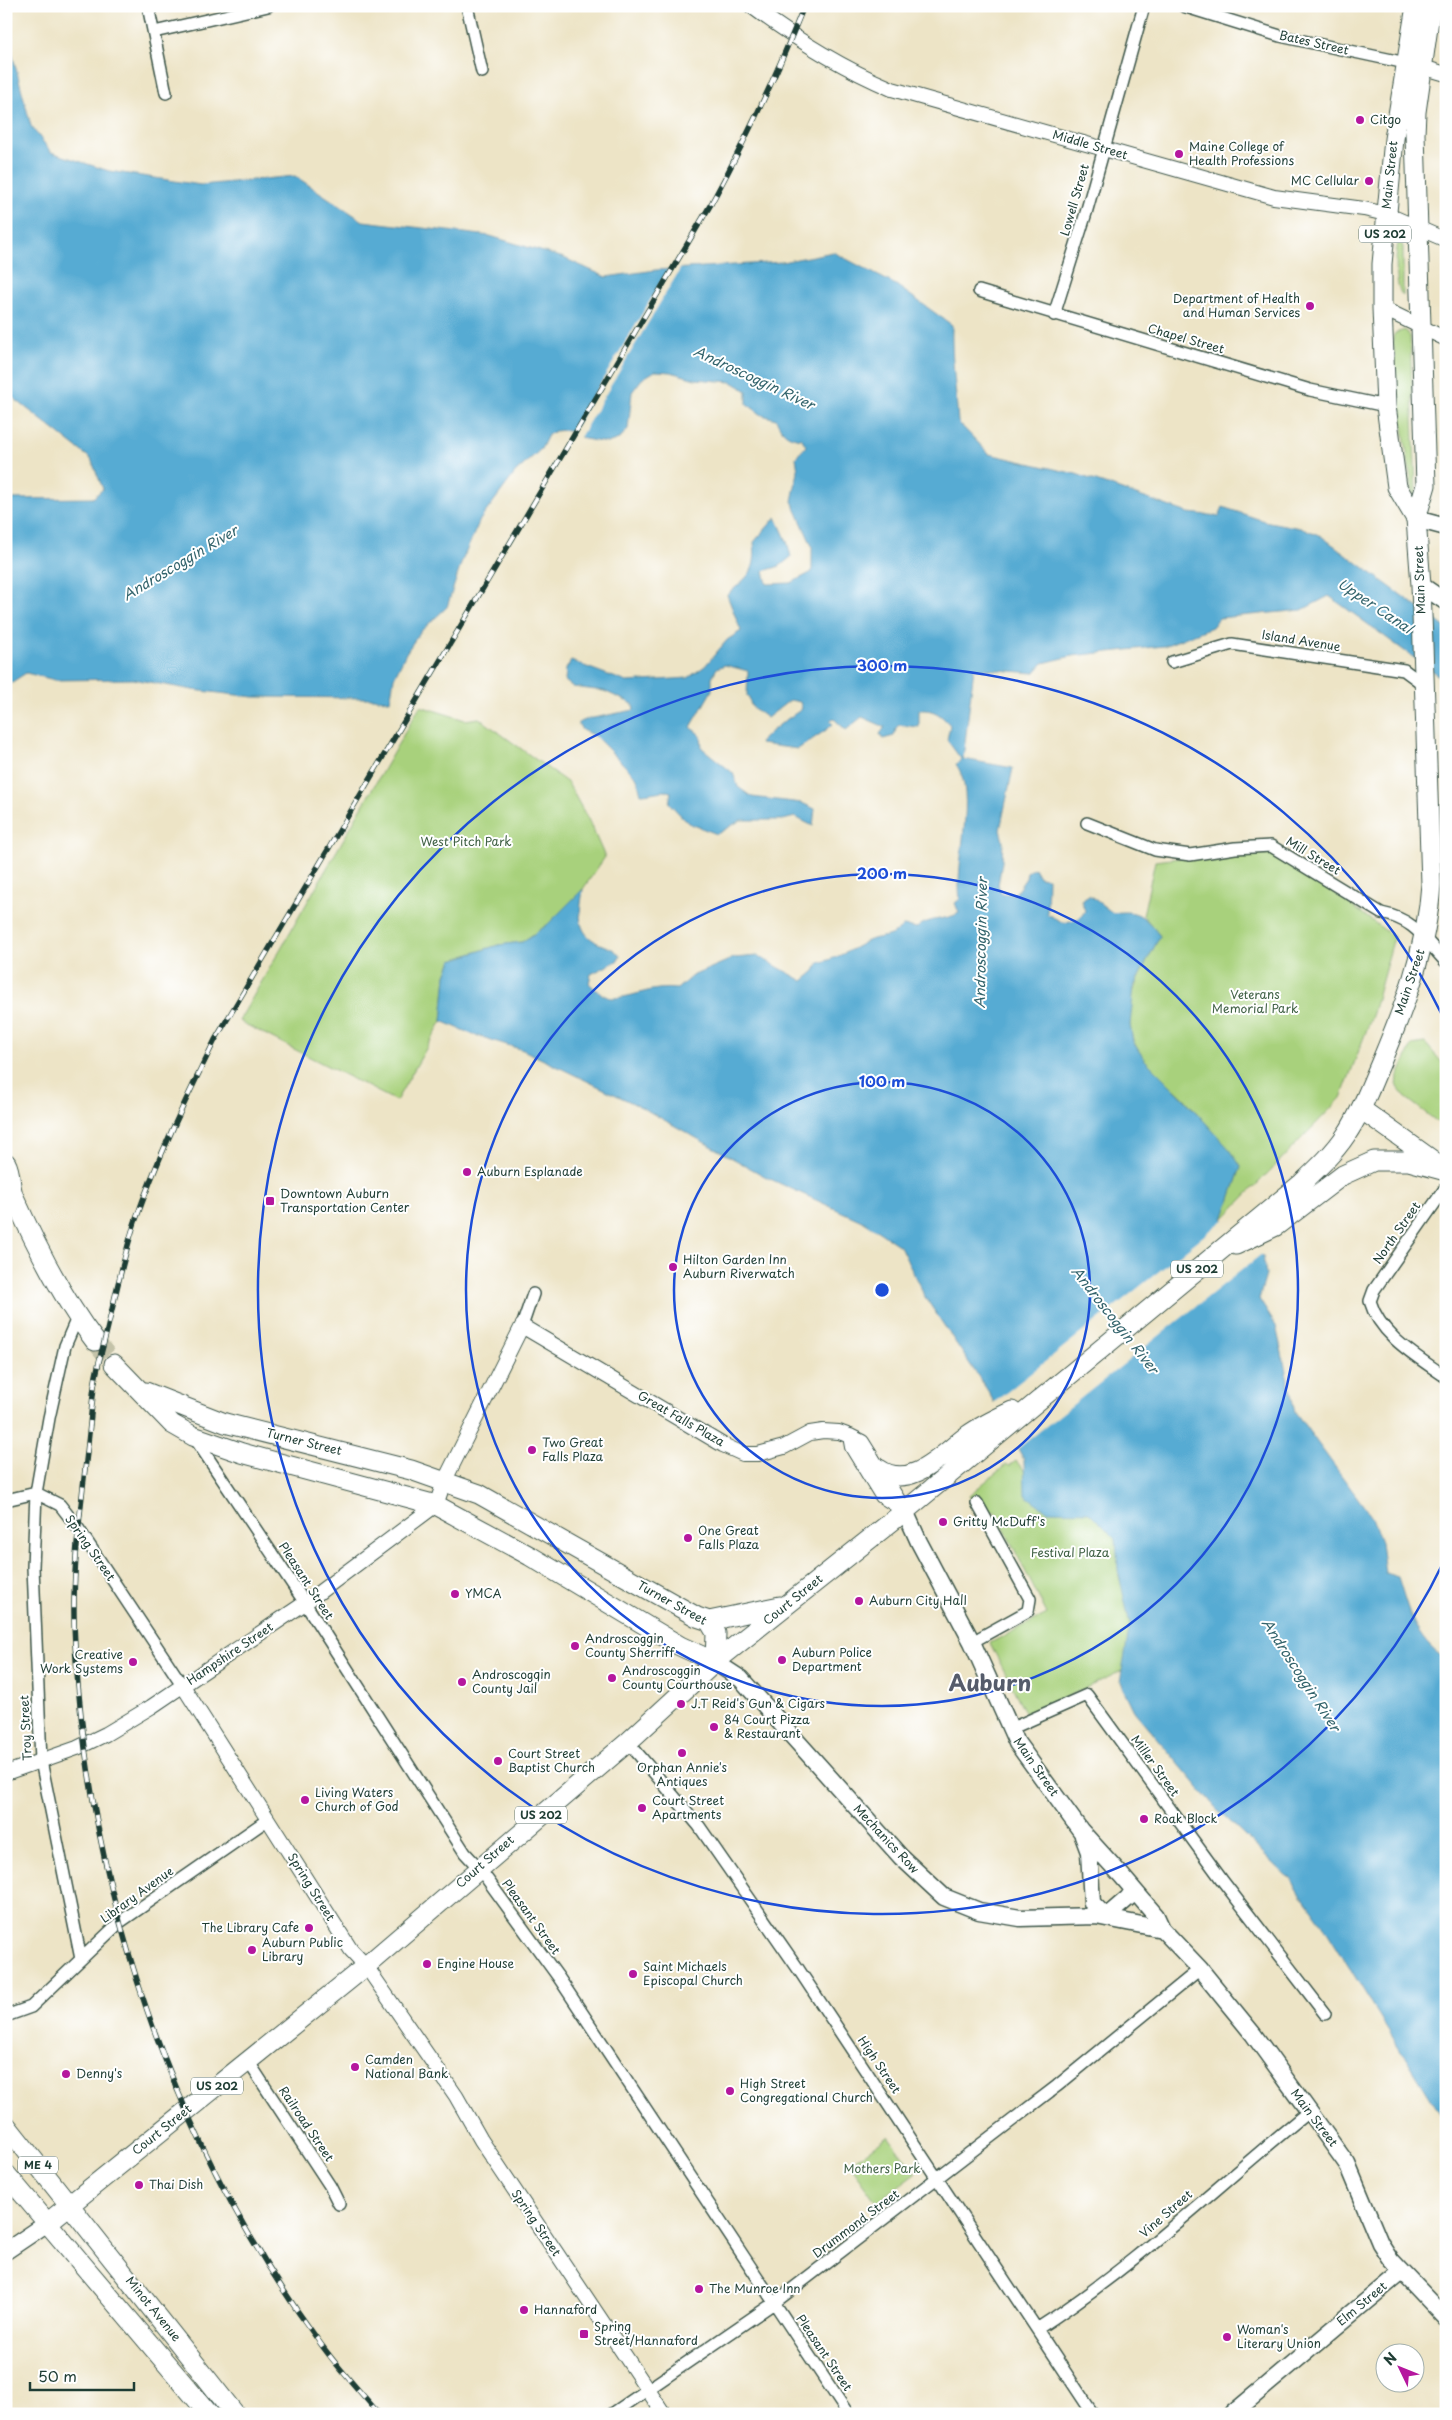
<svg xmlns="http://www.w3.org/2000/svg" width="1452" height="2420" font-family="'Playpen Sans',sans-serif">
<rect width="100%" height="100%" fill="#fff"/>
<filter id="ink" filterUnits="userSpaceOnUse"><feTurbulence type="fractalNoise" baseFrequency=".02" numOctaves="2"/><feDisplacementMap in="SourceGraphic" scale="10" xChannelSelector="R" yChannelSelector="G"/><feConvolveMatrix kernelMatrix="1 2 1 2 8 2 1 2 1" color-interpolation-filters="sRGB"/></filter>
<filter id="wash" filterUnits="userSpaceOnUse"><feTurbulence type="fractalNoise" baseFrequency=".0096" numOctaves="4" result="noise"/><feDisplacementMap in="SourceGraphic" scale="20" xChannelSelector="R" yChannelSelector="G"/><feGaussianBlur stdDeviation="1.12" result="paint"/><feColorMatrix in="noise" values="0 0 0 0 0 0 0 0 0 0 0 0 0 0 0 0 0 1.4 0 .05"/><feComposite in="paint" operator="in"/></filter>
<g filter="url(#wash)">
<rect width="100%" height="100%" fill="#ede4c6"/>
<!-- green -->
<path fill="#a8d17c" stroke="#648758" d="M 1398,243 L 1401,243 L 1403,247 L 1403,296 C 1395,290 1395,253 1398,243 Z
M 1405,330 L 1410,336 L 1416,494 L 1413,494 L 1397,388 L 1393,337 L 1395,333 Z
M 420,706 L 465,720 L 479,718 L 568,783 L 589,821 L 605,857 L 583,889 L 547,925 L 522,942 L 498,945 L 452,960 L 446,975 L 442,1021 L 396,1101 L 239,1021 Z
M 1271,846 L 1394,937 L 1373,1013 L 1341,1098 L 1223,1219 L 1241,1167 C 1222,1145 1205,1121 1185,1099 C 1172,1086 1156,1074 1144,1059 C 1112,1017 1139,975 1160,936 L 1143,915 L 1155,861 Z
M 1425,1043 L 1446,1067 L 1444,1127 L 1405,1097 L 1397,1087 L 1398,1076 L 1412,1045 Z
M 1016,1461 L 1031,1479 L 1110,1512 C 1113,1524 1119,1539 1119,1552 C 1119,1572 1114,1580 1132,1595 L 1134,1665 L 1027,1716 L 990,1643 L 1047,1614 L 995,1511 L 981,1518 L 969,1495 L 1007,1464 L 1009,1466 Z
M 888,2136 L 916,2174 L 877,2203 L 849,2164 Z"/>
<!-- water -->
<path fill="#57abd3" stroke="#3b7484" d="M 6,30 L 31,126 L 51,152 L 109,171 L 201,185 L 295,176 L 363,221 L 490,236 L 564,258 L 606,277 L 656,270 L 782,262 L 833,252 L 896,285 L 952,325 C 951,357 956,389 958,422 L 989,454 L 1076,474 L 1188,513 L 1219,516 L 1223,507 L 1264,521 L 1305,529 L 1321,536 L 1446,628 L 1446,681 L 1329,596 L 1302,610 L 1219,618 L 1212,627 L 1164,646 L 1072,656 L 1043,663 L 1034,673 L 974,668 L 963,759 L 1013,768 L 1000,830 L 1003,841 L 1002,862 L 998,885 L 1002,894 L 1015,894 L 1026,878 L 1027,872 L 1034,868 L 1039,877 L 1048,878 L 1047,914 L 1064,923 L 1080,918 L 1085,911 L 1081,900 L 1089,895 L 1113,913 C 1139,909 1145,917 1160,936 L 1134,986 L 1130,1025 L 1133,1042 L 1145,1060 L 1185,1100 L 1231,1151 L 1241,1167 L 1223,1219 L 1263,1256 L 1266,1275 L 1259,1299 L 1276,1326 L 1295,1412 L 1371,1516 L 1381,1542 L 1385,1573 L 1398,1577 C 1409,1611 1414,1639 1446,1659 L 1446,2123 L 1321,1922 L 1291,1880 L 1216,1808 L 1134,1711 L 1120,1682 L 1130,1625 L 1118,1570 L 1116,1539 L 1089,1512 L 1047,1511 L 1025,1495 L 1024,1460 L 988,1391 L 925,1297 L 900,1246 L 864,1222 L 768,1178 L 641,1107 L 523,1050 L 469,1033 L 442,1021 L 446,975 L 452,960 L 498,945 L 522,942 L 547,925 L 583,889 C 580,913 574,932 600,944 C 609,948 614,948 620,956 L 617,961 L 591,974 L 589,983 C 596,990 605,999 615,998 C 639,996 650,986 677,989 L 692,976 L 734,958 L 758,956 L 803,981 L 815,971 L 819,963 C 837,958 849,951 865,942 C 880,934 889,941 903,926 L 917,928 C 928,917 946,921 959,913 L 955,903 L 960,899 C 954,862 978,795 956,764 L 961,761 L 961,759 L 947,740 L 950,725 C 940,714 934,709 919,710 L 919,727 L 899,725 L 896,728 L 894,736 L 883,739 L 880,734 L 885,727 L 862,717 L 846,730 L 833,718 L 830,721 L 833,724 L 829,728 L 798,749 L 760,744 C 763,735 793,715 802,709 L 800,702 L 790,700 L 767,718 L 751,706 L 749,697 L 747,696 L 748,671 L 725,665 L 717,668 L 712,677 L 712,690 L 691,727 L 701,736 L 702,748 L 733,773 L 738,787 L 752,797 L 802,803 L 815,809 L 813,826 L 795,817 L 783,820 L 741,820 L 717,834 L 688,823 L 669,803 L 671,792 C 662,789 652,794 641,794 L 637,778 L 595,736 L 582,730 L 578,723 L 588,719 L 634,710 L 633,704 L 604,691 L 573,687 L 565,681 L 566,669 L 571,661 L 627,682 L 688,678 L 705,666 L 727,640 L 741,631 L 727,595 C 749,575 757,573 754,542 L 776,517 L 787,541 L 791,557 L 780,566 L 764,571 L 767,584 L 791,583 L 812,572 L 812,546 L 792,501 L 798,472 L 796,457 L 806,446 L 802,439 C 787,437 782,433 776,419 L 762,415 L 747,404 L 747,391 L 732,382 L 695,379 L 671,372 L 655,371 L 642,379 L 632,392 L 628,429 L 619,439 L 607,443 L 585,439 L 566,430 L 555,431 L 548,435 L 541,449 L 515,473 L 480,520 L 462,561 L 447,607 L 420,632 L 406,653 L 394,678 L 390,701 L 374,698 L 254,697 L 193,690 L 133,679 L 55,680 L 26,673 L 6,686 L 6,499 L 93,498 L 103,489 L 91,459 L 6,392 Z"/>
<!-- pier -->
<path fill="#ede4c6" d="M 682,266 L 579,439 L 570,435 L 670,267 Z
M 1226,1218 L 1263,1253 L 1016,1450 L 992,1404 Z"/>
</g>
<g filter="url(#ink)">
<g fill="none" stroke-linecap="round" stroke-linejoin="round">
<!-- trunk-tunnel -->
<path stroke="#c4c3a9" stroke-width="19" stroke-dasharray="19 9" stroke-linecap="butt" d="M 95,1341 L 114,1364"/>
<defs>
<path id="minor" d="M 148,6 L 166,93
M 467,6 L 482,72
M 1183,6 L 1280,36 L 1406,63
M 154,32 L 268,6
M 979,291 L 1310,390 L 1386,406
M 1054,315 L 1086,213 L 1144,6
M 1172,662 L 1232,644 L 1404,670 L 1423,684
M 1087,823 L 1155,850 L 1190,855 L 1235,848 L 1271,846 L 1381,913 C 1416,920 1423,938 1446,962
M 1446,1187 L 1374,1290 L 1370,1301 C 1380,1336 1418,1357 1446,1377
M 77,1318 L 65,1346 L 49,1418 L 36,1493 L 33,1567 L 41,1761 L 81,1959
M 522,1326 L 533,1294
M 194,1437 L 305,1603 L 465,1853 L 479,1868 L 559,1978 L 848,2414
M 6,1500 L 36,1493 L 60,1505 L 78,1528 L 183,1686
M 972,1642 L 1028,1611 L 1030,1599 L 977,1503
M 1010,1729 L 1087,1695 L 1222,1880 L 1325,2014
M 628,1742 L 699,1826 L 799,1970 L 1093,2414
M 6,2016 L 31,2007 L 120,1922 L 267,1820
M 248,2061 L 330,2186 L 339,2204
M 1037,2329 C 1135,2266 1218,2185 1308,2112
M 612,2414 L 774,2303 L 1057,2086 L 1200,1969"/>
<path id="tertiary" d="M 751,6 C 794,38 842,68 892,89 L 1274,197 L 1364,209 L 1386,214 L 1446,240
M 1415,65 L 1446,74
M 1382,308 L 1446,339
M 850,1436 L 852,1447 L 882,1496 L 904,1510
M 183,1686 L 351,1950 L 366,1966 L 456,2096 L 481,2140 L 664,2414
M 6,1773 L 77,1748 L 106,1734 L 151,1707 L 305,1603 L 436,1505 L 444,1482 L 522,1326 L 723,1445 L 743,1454 L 758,1454 L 784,1447 L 810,1433 L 823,1431 L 839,1432 L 850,1436 L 862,1442 L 905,1511"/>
<path id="secondary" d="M 1416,519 L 1446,527
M 1421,585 L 1446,602
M 905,1511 L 919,1542 L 972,1642 L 1017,1743 L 1081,1831 L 1121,1875 L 1156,1916 L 1162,1929 L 1200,1969 L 1253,2034 L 1347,2164 L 1380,2243 L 1391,2260 L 1446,2318
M 715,1662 L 741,1679 L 901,1857 L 944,1897 L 979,1911 L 1020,1918 L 1096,1916 L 1162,1929
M 1083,1836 L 1089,1852 L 1092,1903 L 1106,1917
M 1106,1917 L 1128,1898 L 1133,1891
M 6,2251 L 46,2224
M 1232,2414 L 1401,2272"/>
<path id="trunk" d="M 1416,6 L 1394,139 L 1382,264 L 1382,308 L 1386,406 L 1397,487 L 1416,519
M 1361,1109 L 1435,1162
M 6,1163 C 12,1174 9,1186 14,1197 C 36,1246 62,1298 95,1341
M 1236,1245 L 1276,1226 L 1343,1175 L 1374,1161 L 1409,1161 L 1446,1171
M 114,1364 L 172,1424 L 193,1436 L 242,1453 L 436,1505 L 530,1556 L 680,1646 L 715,1662
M 146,1392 L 225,1423 L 411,1470 L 479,1494 L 697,1617 L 709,1621 L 716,1633 L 715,1662
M 879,1469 C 911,1492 944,1452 968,1435 C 982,1425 997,1418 1012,1411
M 709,1621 L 780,1606
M 6,2125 L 235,2414
M 6,2174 L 209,2414
M 46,2224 L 366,1966 L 628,1742 L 715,1662 L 905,1511 L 1302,1183 C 1318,1168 1334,1153 1346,1135 C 1360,1115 1369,1090 1379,1067 C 1404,1008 1427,949 1431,884 L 1421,585 L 1416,519 L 1426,485 L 1415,134 L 1416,112 L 1431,6"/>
</defs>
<!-- minor casing -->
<use href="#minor" stroke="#3e564a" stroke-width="14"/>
<!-- tertiary casing -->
<use href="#tertiary" stroke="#3e564a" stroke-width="16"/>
<!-- secondary casing -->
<use href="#secondary" stroke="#3e564a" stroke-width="19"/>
<!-- trunk casing -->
<use href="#trunk" stroke="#3e564a" stroke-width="21"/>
<!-- minor -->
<use href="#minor" stroke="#fff" stroke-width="11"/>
<!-- tertiary -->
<use href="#tertiary" stroke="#fff" stroke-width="14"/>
<!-- secondary -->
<use href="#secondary" stroke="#fff" stroke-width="16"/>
<!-- trunk -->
<use href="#trunk" stroke="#fff" stroke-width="19"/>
<defs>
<path id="rail" d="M 379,2414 C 359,2390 336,2366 318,2340 C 171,2139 90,1893 75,1645 C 71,1583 79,1522 86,1461 C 89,1436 91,1412 94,1387 C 97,1366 104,1344 109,1322 C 117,1289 124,1255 135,1222 C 157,1159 186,1099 215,1040 L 711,204 C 746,140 777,74 804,6"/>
</defs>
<!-- rail casing -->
<use href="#rail" stroke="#1f3d34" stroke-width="5.5"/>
<!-- rail -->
<use href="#rail" stroke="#fff" stroke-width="4" stroke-dasharray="11" stroke-linecap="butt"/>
</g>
</g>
<!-- distance rings -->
<g fill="none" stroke="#1d4ed8" stroke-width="2.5">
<circle cx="882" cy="1290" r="208"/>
<circle cx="882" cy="1290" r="416"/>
<path d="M1445 1559A624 624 0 1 1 1445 1021"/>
</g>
<!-- markers -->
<g fill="#b5179e" stroke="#fff" stroke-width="2">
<circle cx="1360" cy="120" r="5"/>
<circle cx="1179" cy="154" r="5"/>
<circle cx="1369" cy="181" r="5"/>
<circle cx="1310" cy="306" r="5"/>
<circle cx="467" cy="1172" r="5"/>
<rect x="265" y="1196" width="10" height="10" rx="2.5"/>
<circle cx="673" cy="1267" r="5"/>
<circle cx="532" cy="1450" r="5"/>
<circle cx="943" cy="1522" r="5"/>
<circle cx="688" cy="1538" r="5"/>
<circle cx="455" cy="1594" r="5"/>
<circle cx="859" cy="1601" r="5"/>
<circle cx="575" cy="1646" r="5"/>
<circle cx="782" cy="1660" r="5"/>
<circle cx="133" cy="1662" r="5"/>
<circle cx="612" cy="1678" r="5"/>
<circle cx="462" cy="1682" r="5"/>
<circle cx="681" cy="1704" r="5"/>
<circle cx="714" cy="1727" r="5"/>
<circle cx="682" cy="1753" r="5"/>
<circle cx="498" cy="1761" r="5"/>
<circle cx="305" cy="1800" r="5"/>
<circle cx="642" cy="1808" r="5"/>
<circle cx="1144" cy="1819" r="5"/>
<circle cx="309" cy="1928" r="5"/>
<circle cx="252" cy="1950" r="5"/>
<circle cx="427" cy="1964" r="5"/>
<circle cx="633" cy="1974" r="5"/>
<circle cx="355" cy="2067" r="5"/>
<circle cx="66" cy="2074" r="5"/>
<circle cx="730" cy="2091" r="5"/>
<circle cx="139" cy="2185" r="5"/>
<circle cx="699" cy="2289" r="5"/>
<circle cx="524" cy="2310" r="5"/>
<rect x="579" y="2329" width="10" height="10" rx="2.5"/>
<circle cx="1227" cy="2337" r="5"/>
</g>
<g text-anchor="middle" stroke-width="4" stroke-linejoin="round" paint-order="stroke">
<!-- shield labels -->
<g fill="#fff" stroke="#627771" stroke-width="1">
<rect x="1359" y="225.5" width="52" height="17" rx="4"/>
<rect x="1171" y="1260.5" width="52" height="17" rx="4"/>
<rect x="515" y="1806.5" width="52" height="17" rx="4"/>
<rect x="191" y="2077.5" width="52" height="17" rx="4"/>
<rect x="18" y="2156.5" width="40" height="17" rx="4"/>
</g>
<g font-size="11" font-weight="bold" fill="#1f3d34">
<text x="1385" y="238">US 202</text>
<text x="1197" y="1273">US 202</text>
<text x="541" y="1819">US 202</text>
<text x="217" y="2090">US 202</text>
<text x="38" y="2169">ME 4</text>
</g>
<!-- street labels -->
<g font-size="12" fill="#1f3d34" stroke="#fff">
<text transform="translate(1314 43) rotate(13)" y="4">Bates Street</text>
<text transform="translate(1090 145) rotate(16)" y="4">Middle Street</text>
<text transform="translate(1390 175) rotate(-84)" y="4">Main Street</text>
<text transform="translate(1075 200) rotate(-74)" y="4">Lowell Street</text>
<text transform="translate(1186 339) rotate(16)" y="4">Chapel Street</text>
<text transform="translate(1420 580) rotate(-92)" y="4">Main Street</text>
<text transform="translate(1301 641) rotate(9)" y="4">Island Avenue</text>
<text transform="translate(1313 856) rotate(31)" y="4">Mill Street</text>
<text transform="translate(1410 982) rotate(-71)" y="4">Main Street</text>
<text transform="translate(1397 1233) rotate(-55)" y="4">North Street</text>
<text transform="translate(681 1419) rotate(30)" y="4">Great Falls Plaza</text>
<text transform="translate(304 1442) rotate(14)" y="4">Turner Street</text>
<text transform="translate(90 1548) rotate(55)" y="4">Spring Street</text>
<text transform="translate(306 1581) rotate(57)" y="4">Pleasant Street</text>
<text transform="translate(793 1600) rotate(-39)" y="4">Court Street</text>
<text transform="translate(672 1603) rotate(29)" y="4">Turner Street</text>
<text transform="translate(230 1654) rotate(-34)" y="4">Hampshire Street</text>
<text transform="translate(26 1728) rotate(-93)" y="4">Troy Street</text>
<text transform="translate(1155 1766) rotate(54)" y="4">Miller Street</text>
<text transform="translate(1036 1767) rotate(55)" y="4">Main Street</text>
<text transform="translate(886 1839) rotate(47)" y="4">Mechanics Row</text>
<text transform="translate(485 1862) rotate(-41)" y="4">Court Street</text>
<text transform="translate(311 1887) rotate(58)" y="4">Spring Street</text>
<text transform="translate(137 1895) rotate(-36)" y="4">Library Avenue</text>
<text transform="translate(531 1917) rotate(54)" y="4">Pleasant Street</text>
<text transform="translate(879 2065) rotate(56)" y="4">High Street</text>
<text transform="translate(1314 2118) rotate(53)" y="4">Main Street</text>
<text transform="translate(306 2124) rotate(56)" y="4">Railroad Street</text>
<text transform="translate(162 2130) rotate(-39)" y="4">Court Street</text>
<text transform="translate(1166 2214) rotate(-41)" y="4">Vine Street</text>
<text transform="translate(536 2223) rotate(56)" y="4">Spring Street</text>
<text transform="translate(856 2224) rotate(-37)" y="4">Drummond Street</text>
<text transform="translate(1362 2304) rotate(-40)" y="4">Elm Street</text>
<text transform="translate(153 2309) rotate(51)" y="4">Minot Avenue</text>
<text transform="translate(824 2353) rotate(56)" y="4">Pleasant Street</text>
</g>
<!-- poi labels -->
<g font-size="12" fill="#1f3d34" stroke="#fff" text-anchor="start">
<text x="1370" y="124">Citgo</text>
<text x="1189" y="151">Maine College of<tspan x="1189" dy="14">Health Professions</tspan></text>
<text x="1359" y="185" text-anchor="end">MC Cellular</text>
<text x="1300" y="303" text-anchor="end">Department of Health<tspan x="1300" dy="14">and Human Services</tspan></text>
<text x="477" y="1176">Auburn Esplanade</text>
<text x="280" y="1198">Downtown Auburn<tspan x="280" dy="14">Transportation Center</tspan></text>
<text x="683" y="1264">Hilton Garden Inn<tspan x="683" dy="14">Auburn Riverwatch</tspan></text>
<text x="542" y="1447">Two Great<tspan x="542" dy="14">Falls Plaza</tspan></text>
<text x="953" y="1526">Gritty McDuff's</text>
<text x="698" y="1535">One Great<tspan x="698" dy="14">Falls Plaza</tspan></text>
<text x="465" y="1598">YMCA</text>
<text x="869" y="1605">Auburn City Hall</text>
<text x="585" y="1643">Androscoggin<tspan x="585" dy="14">County Sherriff</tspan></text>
<text x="792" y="1657">Auburn Police<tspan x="792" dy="14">Department</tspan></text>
<text x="123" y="1659" text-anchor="end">Creative<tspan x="123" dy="14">Work Systems</tspan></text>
<text x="622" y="1675">Androscoggin<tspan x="622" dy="14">County Courthouse</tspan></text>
<text x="472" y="1679">Androscoggin<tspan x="472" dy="14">County Jail</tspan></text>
<text x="691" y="1708">J.T Reid's Gun &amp; Cigars</text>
<text x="724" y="1724">84 Court Pizza<tspan x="724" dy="14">&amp; Restaurant</tspan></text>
<text x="508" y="1758">Court Street<tspan x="508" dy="14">Baptist Church</tspan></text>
<text x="682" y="1772" text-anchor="middle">Orphan Annie's<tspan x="682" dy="14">Antiques</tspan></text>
<text x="315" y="1797">Living Waters<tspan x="315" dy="14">Church of God</tspan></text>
<text x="652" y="1805">Court Street<tspan x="652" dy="14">Apartments</tspan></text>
<text x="1154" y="1823">Roak Block</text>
<text x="299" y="1932" text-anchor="end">The Library Cafe</text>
<text x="262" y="1947">Auburn Public<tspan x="262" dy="14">Library</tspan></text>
<text x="437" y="1968">Engine House</text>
<text x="643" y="1971">Saint Michaels<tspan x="643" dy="14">Episcopal Church</tspan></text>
<text x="365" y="2064">Camden<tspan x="365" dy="14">National Bank</tspan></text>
<text x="76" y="2078">Denny's</text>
<text x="740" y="2088">High Street<tspan x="740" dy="14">Congregational Church</tspan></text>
<text x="149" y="2189">Thai Dish</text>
<text x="709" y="2293">The Munroe Inn</text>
<text x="534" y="2314">Hannaford</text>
<text x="594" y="2331">Spring<tspan x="594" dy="14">Street/Hannaford</tspan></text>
<text x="1237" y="2334">Woman's<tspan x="1237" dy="14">Literary Union</tspan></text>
</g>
<!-- park labels -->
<g font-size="12" fill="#416246" stroke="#fff">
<text x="466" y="846">West Pitch Park</text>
<text x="1255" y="999">Veterans<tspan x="1255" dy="14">Memorial Park</tspan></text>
<text x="1070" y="1557">Festival Plaza</text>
<text x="882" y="2173">Mothers Park</text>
</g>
<!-- water labels -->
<g font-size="14" font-style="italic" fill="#33646c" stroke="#fff">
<text transform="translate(754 378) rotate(25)" y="5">Androscoggin River</text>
<text transform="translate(180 563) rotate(-31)" y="5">Androscoggin River</text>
<text transform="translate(1375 606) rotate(34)" y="5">Upper Canal</text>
<text transform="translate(981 943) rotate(-89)" y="5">Androscoggin River</text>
<text transform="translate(1115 1320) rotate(52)" y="5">Androscoggin River</text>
<text transform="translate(1301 1675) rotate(57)" y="5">Androscoggin River</text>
</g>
<!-- town labels -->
<g font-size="22" font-weight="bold" fill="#555c6b" stroke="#fff">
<text x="990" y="1691">Auburn</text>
</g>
</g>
<circle cx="882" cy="1290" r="8" fill="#1d4ed8" stroke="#fff" stroke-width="2.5"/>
<g font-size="15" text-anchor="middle" font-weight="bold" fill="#1d4ed8" stroke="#fff" stroke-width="4" stroke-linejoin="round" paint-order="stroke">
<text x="882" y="671">300 m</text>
<text x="882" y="879">200 m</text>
<text x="882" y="1087">100 m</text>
</g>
<!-- margin -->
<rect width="1452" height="2420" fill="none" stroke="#fff" stroke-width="25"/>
<!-- north arrow -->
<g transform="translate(1400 2368) rotate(313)"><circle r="24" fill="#ffffff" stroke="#a5b1ae"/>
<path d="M0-4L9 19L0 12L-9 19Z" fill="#b5179e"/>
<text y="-8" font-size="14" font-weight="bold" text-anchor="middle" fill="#1f3d34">N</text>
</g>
<!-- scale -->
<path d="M30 2382v8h104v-8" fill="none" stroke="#1f3d34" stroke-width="2.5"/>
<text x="38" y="2382" font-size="15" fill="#1f3d34" stroke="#ffffff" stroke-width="4" paint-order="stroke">50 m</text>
</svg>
